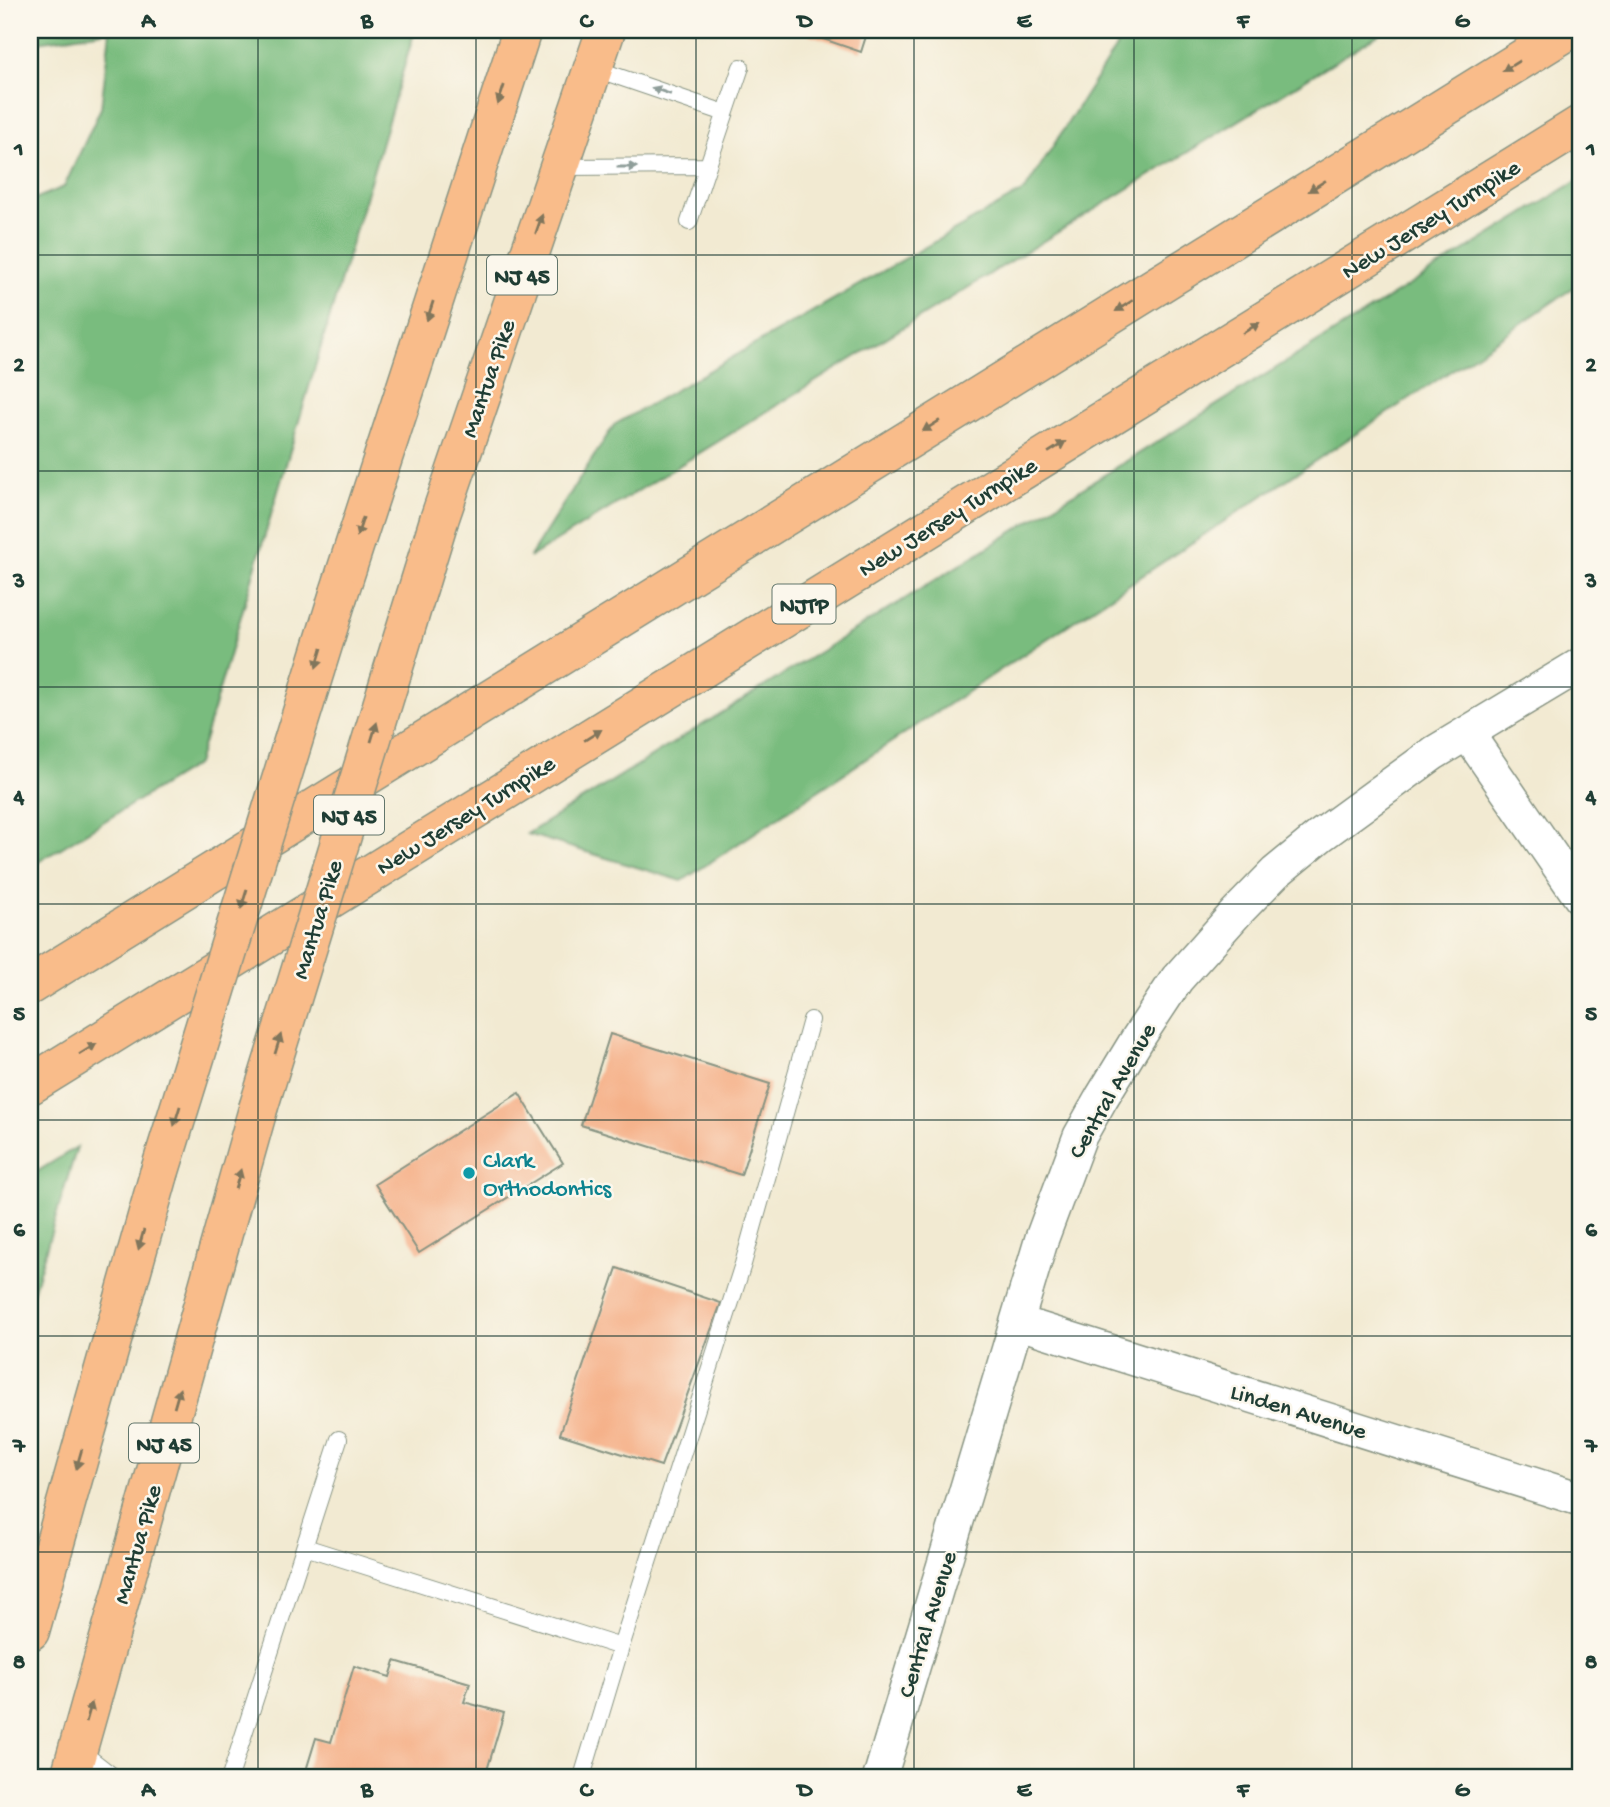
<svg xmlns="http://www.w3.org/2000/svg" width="1610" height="1807" font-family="'Gochi Hand',sans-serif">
<rect width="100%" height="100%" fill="#fbf7ec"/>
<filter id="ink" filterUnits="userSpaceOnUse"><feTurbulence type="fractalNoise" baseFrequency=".0143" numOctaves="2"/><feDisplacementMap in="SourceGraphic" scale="14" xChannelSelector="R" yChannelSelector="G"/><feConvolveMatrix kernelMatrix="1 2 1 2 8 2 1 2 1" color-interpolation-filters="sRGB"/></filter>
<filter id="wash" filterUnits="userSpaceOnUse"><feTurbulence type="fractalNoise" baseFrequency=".00686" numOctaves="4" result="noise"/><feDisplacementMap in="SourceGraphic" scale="28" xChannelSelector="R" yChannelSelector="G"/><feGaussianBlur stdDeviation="1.57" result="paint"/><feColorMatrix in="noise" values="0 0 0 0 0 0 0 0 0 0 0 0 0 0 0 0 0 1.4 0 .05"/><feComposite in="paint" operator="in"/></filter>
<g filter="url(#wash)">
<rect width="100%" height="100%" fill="#f2ead2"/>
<!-- forest -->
<path fill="#79bc7e" stroke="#4c7c59" stroke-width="2" d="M 30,30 L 415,30 L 197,764 L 30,867 L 30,201 L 64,187 L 101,108 L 110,31 L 30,43 Z
M 1160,30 L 1386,30 L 529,558 L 614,425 L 1025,190 L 1118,44 Z
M 1580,179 L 1580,283 L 1490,345 L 682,881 L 527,834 Z
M 77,1147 L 30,1302 L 30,1176 Z"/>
<g id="blocks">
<!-- building -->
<path fill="#f5b088" d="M 797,30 L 868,30 L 861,52 Z
M 610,1034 L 770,1084 L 741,1175 L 581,1125 Z
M 519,1093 L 563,1163 L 419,1253 L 375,1184 Z
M 617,1268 L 721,1303 L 661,1466 L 560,1434 Z
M 395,1661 L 470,1683 L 464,1702 L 504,1713 L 485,1777 L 304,1777 L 316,1738 L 331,1742 L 354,1666 L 390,1677 Z"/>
</g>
</g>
<g filter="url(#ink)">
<use href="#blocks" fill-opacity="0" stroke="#889483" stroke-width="2"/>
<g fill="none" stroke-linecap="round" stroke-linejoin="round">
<defs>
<path id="lane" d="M 593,68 L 725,113
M 561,167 L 707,166
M 689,222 L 741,67
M 305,1547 L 621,1647 L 582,1777
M 621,1647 L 743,1264 L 811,1020
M 78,1749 L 114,1777
M 230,1777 L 339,1439"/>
<path id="street" d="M 1467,733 L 1580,897
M 1017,1322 L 1580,1499
M 880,1777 L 1042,1238 L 1080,1136 L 1102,1097 L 1138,1038 L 1177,979 L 1236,913 L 1275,873 L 1320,836 L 1434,753 L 1580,665"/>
<path id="primary" d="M 439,520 L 606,30
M 339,593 L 522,30
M 30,1631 L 159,1174
M 70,1777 L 258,1109"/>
<path id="highway" d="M 30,985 L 1569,30
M 30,1085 L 1580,125"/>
</defs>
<!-- lane casing -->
<use href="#lane" stroke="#889483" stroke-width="18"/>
<!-- street casing -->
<use href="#street" stroke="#889483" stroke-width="36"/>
<!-- primary casing -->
<use href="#primary" stroke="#889483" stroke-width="41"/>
<!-- highway casing -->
<use href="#highway" stroke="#889483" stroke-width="41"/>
<!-- lane -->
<use href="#lane" stroke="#fff" stroke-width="16"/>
<!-- street -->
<use href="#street" stroke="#fff" stroke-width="33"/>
<!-- primary -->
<use href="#primary" stroke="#f9bc8a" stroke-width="38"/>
<!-- highway -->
<use href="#highway" stroke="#f9bc8a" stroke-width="38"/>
<defs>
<path id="primary-bridge" d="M 258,1109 L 439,520
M 159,1174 L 339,593"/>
</defs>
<!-- primary-bridge casing -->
<use href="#primary-bridge" stroke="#889483" stroke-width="41" stroke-linecap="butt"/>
<!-- primary-bridge -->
<use href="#primary-bridge" stroke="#f9bc8a" stroke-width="38"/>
</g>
<!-- one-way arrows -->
<defs><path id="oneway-solid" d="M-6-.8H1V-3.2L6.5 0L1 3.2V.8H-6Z" transform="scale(1.75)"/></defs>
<g fill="#81765b">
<use href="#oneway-solid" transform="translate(1511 66) rotate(148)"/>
<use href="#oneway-solid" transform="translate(501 95) rotate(108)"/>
<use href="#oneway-solid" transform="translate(1317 186) rotate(148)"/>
<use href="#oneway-solid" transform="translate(539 224) rotate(-71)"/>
<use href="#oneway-solid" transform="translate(1124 306) rotate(148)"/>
<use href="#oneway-solid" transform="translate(430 311) rotate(108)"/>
<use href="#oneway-solid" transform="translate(1251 328) rotate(-32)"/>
<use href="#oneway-solid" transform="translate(931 426) rotate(148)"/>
<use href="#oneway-solid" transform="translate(1057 447) rotate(-32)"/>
<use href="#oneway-solid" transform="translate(360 527) rotate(108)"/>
<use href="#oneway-solid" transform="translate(319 658) rotate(107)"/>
<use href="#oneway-solid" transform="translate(374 732) rotate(-73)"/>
<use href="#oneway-solid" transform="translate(593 735) rotate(-32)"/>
<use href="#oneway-solid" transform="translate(244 899) rotate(107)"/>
<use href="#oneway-solid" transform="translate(278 1044) rotate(-73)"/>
<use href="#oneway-solid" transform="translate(88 1049) rotate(-32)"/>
<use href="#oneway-solid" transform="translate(177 1116) rotate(107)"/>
<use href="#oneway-solid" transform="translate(238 1179) rotate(-74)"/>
<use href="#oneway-solid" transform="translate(141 1240) rotate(106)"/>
<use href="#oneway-solid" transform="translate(177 1398) rotate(-74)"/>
<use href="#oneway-solid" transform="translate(79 1459) rotate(106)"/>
<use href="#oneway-solid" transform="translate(89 1712) rotate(-74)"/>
</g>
<g fill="#8f9e9a">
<use href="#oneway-solid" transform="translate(661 91) rotate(-161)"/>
<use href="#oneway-solid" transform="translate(627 167)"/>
</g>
</g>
<!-- grid -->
<path fill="none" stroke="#1f3d34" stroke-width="2" stroke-opacity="0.55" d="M 258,30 L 258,1777M 476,30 L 476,1777M 696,30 L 696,1777M 914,30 L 914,1777M 1134,30 L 1134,1777M 1352,30 L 1352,1777M 30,255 L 1580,255M 30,471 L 1580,471M 30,687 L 1580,687M 30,904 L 1580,904M 30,1120 L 1580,1120M 30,1336 L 1580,1336M 30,1552 L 1580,1552"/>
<!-- markers -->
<circle fill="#0f9aa8" stroke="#fbf7ec" stroke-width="2.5" cx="469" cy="1173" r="7"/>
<g text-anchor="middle" stroke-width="5" stroke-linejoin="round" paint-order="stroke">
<!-- shield labels -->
<g fill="#fbf7ec" stroke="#61756b" stroke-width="2">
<rect x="487" y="255.5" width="70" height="39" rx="5"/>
<rect x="772.5" y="584.5" width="63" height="39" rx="5"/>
<rect x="314" y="795.5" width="70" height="39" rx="5"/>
<rect x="129" y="1423.5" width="70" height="39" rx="5"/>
</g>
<g font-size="23" font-weight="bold" fill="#1f3d34">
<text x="522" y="283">NJ 45</text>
<text x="804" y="612">NJTP</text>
<text x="349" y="823">NJ 45</text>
<text x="164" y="1451">NJ 45</text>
</g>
<!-- street labels -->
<g font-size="24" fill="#1f3d34" stroke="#fbf7ec">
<text transform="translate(1430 218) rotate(-32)" y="8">New Jersey Turnpike</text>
<text transform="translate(487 378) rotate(-71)" y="8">Mantua Pike</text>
<text transform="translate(947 516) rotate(-32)" y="8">New Jersey Turnpike</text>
<text transform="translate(465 814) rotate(-32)" y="8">New Jersey Turnpike</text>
<text transform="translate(316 919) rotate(-73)" y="8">Mantua Pike</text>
<text transform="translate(1111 1090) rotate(-60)" y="8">Central Avenue</text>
<text transform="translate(1299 1410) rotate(17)" y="8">Linden Avenue</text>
<text transform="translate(136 1544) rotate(-74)" y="8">Mantua Pike</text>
<text transform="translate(926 1624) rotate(-73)" y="8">Central Avenue</text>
</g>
<!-- culture labels -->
<g font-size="24" fill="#0d838f" stroke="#fbf7ec" text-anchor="start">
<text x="483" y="1167">Clark<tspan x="483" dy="28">Orthodontics</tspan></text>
</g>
</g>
<!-- margin -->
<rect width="1610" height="1807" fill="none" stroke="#fbf7ec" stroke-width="77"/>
<rect x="38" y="38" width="1534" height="1731" fill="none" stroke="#1f3d34" stroke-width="2.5"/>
<g font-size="23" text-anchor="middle" font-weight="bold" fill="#1f3d34">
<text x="148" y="27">A</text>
<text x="367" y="27">B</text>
<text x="586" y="27">C</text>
<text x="805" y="27">D</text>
<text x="1024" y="27">E</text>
<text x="1243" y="27">F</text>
<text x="1462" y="27">G</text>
<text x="19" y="155">1</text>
<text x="1591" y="155">1</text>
<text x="19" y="371">2</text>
<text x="1591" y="371">2</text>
<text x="19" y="587">3</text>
<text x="1591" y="587">3</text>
<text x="19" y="803">4</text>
<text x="1591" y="803">4</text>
<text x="19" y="1020">5</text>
<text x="1591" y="1020">5</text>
<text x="19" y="1236">6</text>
<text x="1591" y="1236">6</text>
<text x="19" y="1452">7</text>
<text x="1591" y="1452">7</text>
<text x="19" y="1668">8</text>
<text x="1591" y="1668">8</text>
<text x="148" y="1796">A</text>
<text x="367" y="1796">B</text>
<text x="586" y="1796">C</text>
<text x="805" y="1796">D</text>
<text x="1024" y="1796">E</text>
<text x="1243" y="1796">F</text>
<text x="1462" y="1796">G</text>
</g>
</svg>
